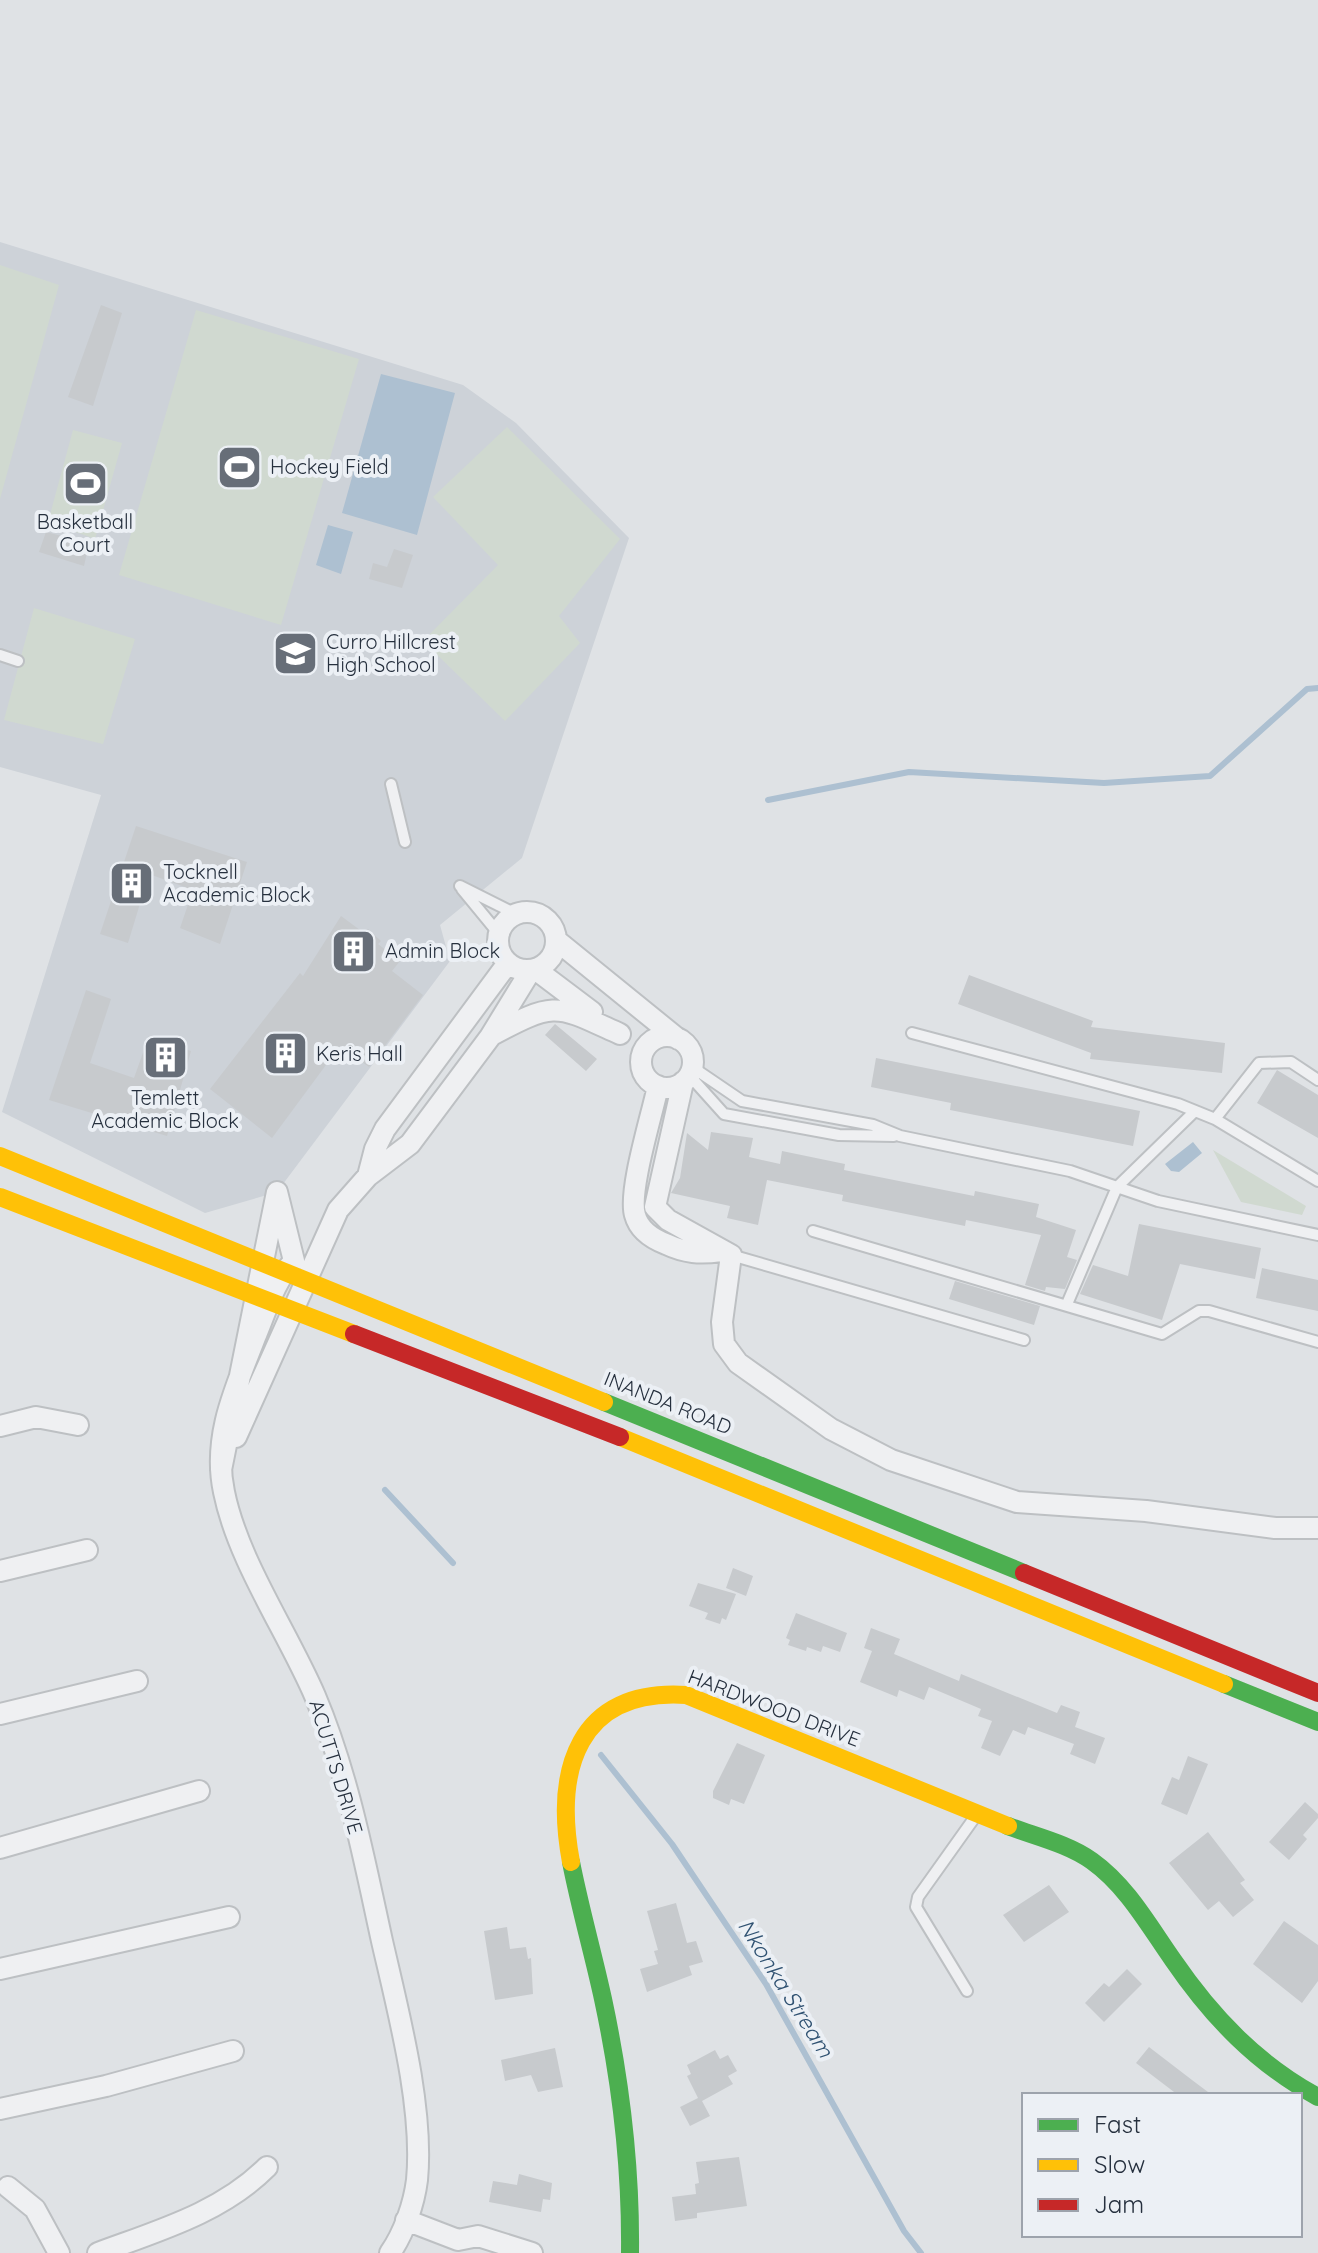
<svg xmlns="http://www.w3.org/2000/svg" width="1318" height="2253" font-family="Quicksand,sans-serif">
<rect width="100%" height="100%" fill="#dfe2e5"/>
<!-- built -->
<path fill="#cdd2d8" d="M 0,242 L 463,385 L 516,423 L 629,538 L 522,858 L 440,925 L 450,961 L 277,1192 L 205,1213 L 2,1112 L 101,795 L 0,767 Z"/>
<!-- green -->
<path fill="#d0d9d0" d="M 0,265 L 59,285 L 0,499 Z
M 196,310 L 359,359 L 281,625 L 119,575 Z
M 507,427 L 620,539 L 559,616 L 580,643 L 505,721 L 423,641 L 498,565 L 433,497 Z
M 73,430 L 122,443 L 95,539 L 48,522 Z
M 34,608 L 135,639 L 103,744 L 4,720 Z
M 1213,1150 L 1306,1206 L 1302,1215 L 1241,1202 Z"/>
<!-- water -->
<path fill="#adc0d1" d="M 381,374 L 455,393 L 417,535 L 342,513 Z
M 328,525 L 353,532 L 341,574 L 316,565 Z
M 1193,1142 L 1202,1153 L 1179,1172 L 1171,1171 L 1165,1164 Z"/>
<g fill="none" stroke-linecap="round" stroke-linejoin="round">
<!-- stream -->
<path stroke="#adc0d1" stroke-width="6" d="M 768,800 L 909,772 L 1104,783 L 1210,776 L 1307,689 L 1318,688
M 385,1490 L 453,1563
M 601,1755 L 672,1844 L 766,1984 L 904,2231 L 921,2253"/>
</g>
<!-- building -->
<path fill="#c7cacd" d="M 101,305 L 122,313 L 93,406 L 68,397 Z
M 46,532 L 89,543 L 84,566 L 39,552 Z
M 394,549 L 413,555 L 402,588 L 369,579 L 373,563 L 387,567 Z
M 136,826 L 247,862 L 220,944 L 180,928 L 193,890 L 149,874 L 128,943 L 100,934 Z
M 341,916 L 364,933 L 368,929 L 381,941 L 378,944 L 400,961 L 392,971 L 423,995 L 369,1067 L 340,1046 L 272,1138 L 210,1089 L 300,973 L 303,976 Z
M 969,975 L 1093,1021 L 1091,1027 L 1225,1043 L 1222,1073 L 1090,1059 L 1091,1053 L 958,1004 Z
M 86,990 L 111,999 L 90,1063 L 134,1078 L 149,1036 L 191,1051 L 167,1136 L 49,1100 Z
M 555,1024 L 597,1059 L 586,1071 L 545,1035 Z
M 876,1058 L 1140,1111 L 1133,1146 L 950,1110 L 951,1103 L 871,1087 Z
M 1277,1070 L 1318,1095 L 1318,1138 L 1257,1103 Z
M 711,1132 L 753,1138 L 749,1157 L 780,1164 L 782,1151 L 845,1164 L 844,1170 L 974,1196 L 975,1191 L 1039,1204 L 1036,1217 L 1076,1230 L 1067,1257 L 1077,1260 L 1065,1289 L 1046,1287 L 1045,1291 L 1025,1285 L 1041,1235 L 966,1220 L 965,1226 L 842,1201 L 843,1195 L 767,1180 L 758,1225 L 727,1218 L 730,1206 L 671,1193 L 680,1178 L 687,1133 L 708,1150 Z
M 1139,1224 L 1261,1248 L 1255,1279 L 1180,1264 L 1162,1320 L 1080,1294 L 1093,1265 L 1128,1276 Z
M 1262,1268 L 1318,1280 L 1318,1311 L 1256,1298 Z
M 955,1281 L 1040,1306 L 1034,1325 L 949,1299 Z
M 733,1568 L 753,1576 L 746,1596 L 726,1588 Z
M 698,1583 L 736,1594 L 726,1620 L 722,1618 L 720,1624 L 705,1619 L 708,1613 L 689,1606 Z
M 796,1613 L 847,1633 L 840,1652 L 823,1646 L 821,1652 L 807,1647 L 806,1651 L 788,1645 L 790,1640 L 786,1638 Z
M 871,1628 L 900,1639 L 894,1654 L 959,1681 L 961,1674 L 1057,1713 L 1061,1705 L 1080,1712 L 1075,1727 L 1105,1738 L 1095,1764 L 1070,1754 L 1074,1744 L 1028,1727 L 1025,1735 L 1013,1730 L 1000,1756 L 981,1748 L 992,1721 L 978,1716 L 981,1709 L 929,1687 L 924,1700 L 899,1690 L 897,1697 L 860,1682 L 872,1651 L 864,1648 Z
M 737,1743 L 765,1755 L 744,1804 L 731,1799 L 729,1805 L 713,1798 L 713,1791 Z
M 1188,1756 L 1208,1764 L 1187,1815 L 1161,1804 L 1172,1777 L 1179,1780 Z
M 1305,1802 L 1318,1814 L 1318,1818 L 1303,1835 L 1307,1839 L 1289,1860 L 1269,1842 Z
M 1208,1832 L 1245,1880 L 1240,1883 L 1254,1900 L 1233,1917 L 1219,1901 L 1208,1910 L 1169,1863 Z
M 1049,1885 L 1069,1912 L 1024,1942 L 1003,1915 Z
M 676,1903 L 687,1943 L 696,1941 L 703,1962 L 689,1966 L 692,1975 L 647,1992 L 640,1969 L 658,1964 L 654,1951 L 658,1950 L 647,1911 Z
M 1284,1921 L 1318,1945 L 1318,1981 L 1302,2003 L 1253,1964 Z
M 507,1927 L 510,1949 L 526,1947 L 528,1959 L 531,1958 L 533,1994 L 495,2000 L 484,1931 Z
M 1127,1969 L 1142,1984 L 1104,2022 L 1085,2003 L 1104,1983 L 1109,1987 Z
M 1149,2047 L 1192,2080 L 1212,2095 L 1178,2095 L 1136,2063 Z
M 555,2048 L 563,2087 L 538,2092 L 531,2075 L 505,2081 L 501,2060 Z
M 715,2050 L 720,2059 L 728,2055 L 737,2071 L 728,2076 L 733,2084 L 702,2101 L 710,2116 L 690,2126 L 680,2107 L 698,2098 L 687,2076 L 691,2074 L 687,2065 Z
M 739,2157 L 747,2206 L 697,2213 L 697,2218 L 675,2221 L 672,2197 L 696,2194 L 695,2184 L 699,2183 L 696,2162 Z
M 519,2174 L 552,2183 L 550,2200 L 543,2199 L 541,2212 L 489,2202 L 493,2181 L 517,2185 Z"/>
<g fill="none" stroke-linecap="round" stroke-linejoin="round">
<defs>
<path id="lane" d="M 0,655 L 18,661
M 391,784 L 405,842
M 460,886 L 516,914
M 462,889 L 499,934
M 912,1033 L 1178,1104 L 1215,1119 L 1318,1181
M 692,1067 L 742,1101 L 873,1125 L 900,1136 L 1070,1171 L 1158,1201 L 1318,1235
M 689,1075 L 724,1114 L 839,1135 L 894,1136
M 1215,1119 L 1259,1063 L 1291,1062 L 1318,1080
M 813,1231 L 1162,1334 L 1199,1311 L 1209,1311 L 1318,1342
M 731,1255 L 1024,1340
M 1067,1304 L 1117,1187 L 1195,1111
M 967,1991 L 916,1907 L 918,1897 L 975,1817"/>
<path id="street" d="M498 941a29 29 0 1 1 58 0a29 29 0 1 1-58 0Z
M 556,940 L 678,1039
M 535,969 L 592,1012
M 492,1035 C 557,1000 556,1005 620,1034
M641 1062a26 26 0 1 1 52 0a26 26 0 1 1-52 0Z
M 683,1082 L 655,1207 L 668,1220 L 731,1255 L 722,1322 L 724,1344 L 738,1363 L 831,1429 L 891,1460 L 1017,1502 L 1146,1511 L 1275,1528 L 1318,1528
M 658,1086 C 652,1115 628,1191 635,1215 C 639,1230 653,1239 666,1244 C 685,1253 700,1254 721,1251
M 368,1176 L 375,1149 L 385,1129 L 508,963
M 0,1426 L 36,1417 L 78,1425
M 236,1437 L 338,1210 L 368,1176 L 410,1144 L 490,1037 L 531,970
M 221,1470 L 277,1192 L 294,1261 C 274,1281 267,1309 256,1335 C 236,1387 212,1436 224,1492 C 238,1561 287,1631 315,1696 C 348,1774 364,1859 382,1941 C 398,2011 424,2108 417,2180 C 414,2204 404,2233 390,2253
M 0,1571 L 87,1550
M 0,1714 L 137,1681
M 0,1848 L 199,1791
M 0,1969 L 229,1917
M 0,2109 L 106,2086 L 233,2051
M 8,2187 L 35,2209 L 59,2253
M 406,2220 L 458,2240 L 478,2236 L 532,2253
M 98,2253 C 157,2231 221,2213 267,2167"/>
</defs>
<!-- lane casing -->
<use href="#lane" stroke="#bdc0c3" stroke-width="14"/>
<!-- street casing -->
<use href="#street" stroke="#bdc0c3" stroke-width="24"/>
<!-- lane -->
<use href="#lane" stroke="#eff0f2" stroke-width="10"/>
<!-- street -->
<use href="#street" stroke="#eff0f2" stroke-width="20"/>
<!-- fast -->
<path stroke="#4caf50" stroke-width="18" d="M 604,1402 L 1024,1573
M 1224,1684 L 1318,1722
M 1008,1826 C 1034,1836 1069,1844 1092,1861 C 1127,1886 1149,1926 1173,1960 C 1212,2017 1257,2064 1318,2097
M 571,1862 C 580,1908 593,1953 603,1999 C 621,2083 631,2167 630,2253"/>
<!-- slow -->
<path stroke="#ffc107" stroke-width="18" d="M 0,1156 L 604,1402
M 0,1197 L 354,1334
M 620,1437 L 1224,1684
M 571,1862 C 554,1771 577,1688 686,1695 L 1008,1826"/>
<!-- jam -->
<path stroke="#c62828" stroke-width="18" d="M 354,1334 L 620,1437
M 1024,1573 L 1318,1693"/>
</g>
<!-- icons -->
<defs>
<symbol id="stadium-square" viewBox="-11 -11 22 22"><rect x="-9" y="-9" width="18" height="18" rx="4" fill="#676e78" stroke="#ecf0f5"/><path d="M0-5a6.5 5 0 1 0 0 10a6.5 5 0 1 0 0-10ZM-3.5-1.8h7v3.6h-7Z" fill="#fff"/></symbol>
<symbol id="school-square" viewBox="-11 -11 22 22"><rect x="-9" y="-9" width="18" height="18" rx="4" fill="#676e78" stroke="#ecf0f5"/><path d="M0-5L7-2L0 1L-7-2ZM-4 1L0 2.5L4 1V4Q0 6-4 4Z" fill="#fff"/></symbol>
<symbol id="building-square" viewBox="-11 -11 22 22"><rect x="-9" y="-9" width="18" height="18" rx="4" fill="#676e78" stroke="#ecf0f5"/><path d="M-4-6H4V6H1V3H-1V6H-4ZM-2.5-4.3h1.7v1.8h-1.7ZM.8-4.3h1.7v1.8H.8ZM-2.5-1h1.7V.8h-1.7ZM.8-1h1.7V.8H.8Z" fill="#fff"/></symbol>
</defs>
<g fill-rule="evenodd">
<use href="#stadium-square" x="214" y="442" width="51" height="51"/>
<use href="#stadium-square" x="60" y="458" width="51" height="51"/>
<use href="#school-square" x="270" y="628" width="51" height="51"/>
<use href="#building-square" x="106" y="858" width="51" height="51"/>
<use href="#building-square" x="328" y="926" width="51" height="51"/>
<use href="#building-square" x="260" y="1028" width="51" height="51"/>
<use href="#building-square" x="140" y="1032" width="51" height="51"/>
</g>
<g text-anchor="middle" stroke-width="8" stroke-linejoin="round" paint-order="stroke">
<!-- poi labels -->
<g font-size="20" fill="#26303e" stroke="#ecf0f5" text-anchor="start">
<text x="270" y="474">Hockey Field</text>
<text x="85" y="529" text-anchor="middle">Basketball<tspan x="85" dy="23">Court</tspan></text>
<text x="326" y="649">Curro Hillcrest<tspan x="326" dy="23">High School</tspan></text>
<text x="163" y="879">Tocknell<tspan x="163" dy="23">Academic Block</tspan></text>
<text x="385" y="958">Admin Block</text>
<text x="316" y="1061">Keris Hall</text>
<text x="165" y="1105" text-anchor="middle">Temlett<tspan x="165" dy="23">Academic Block</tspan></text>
</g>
<!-- street labels -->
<g font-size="20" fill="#26303e" stroke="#ecf0f5">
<text transform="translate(668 1403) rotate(22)" y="7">INANDA ROAD</text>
<text transform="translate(774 1708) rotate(21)" y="7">HARDWOOD DRIVE</text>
<text transform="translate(336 1767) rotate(73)" y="7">ACUTTS DRIVE</text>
</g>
<!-- water labels -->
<g font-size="22" font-style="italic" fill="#305272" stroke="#ecf0f5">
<text transform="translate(786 1988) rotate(58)" y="8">Nkonka Stream</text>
</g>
</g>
<!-- legend -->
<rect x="1022" y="2093" width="280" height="144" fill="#ecf0f5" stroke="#9da3ac" stroke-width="2"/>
<rect x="1038" y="2119" width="40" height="12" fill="#4caf50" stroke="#9da3ac" stroke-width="2"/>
<text x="1094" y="2133" font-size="24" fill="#26303e">Fast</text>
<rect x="1038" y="2159" width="40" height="12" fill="#ffc107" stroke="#9da3ac" stroke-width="2"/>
<text x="1094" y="2173" font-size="24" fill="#26303e">Slow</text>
<rect x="1038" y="2199" width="40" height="12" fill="#c62828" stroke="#9da3ac" stroke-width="2"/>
<text x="1094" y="2213" font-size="24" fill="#26303e">Jam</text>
</svg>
